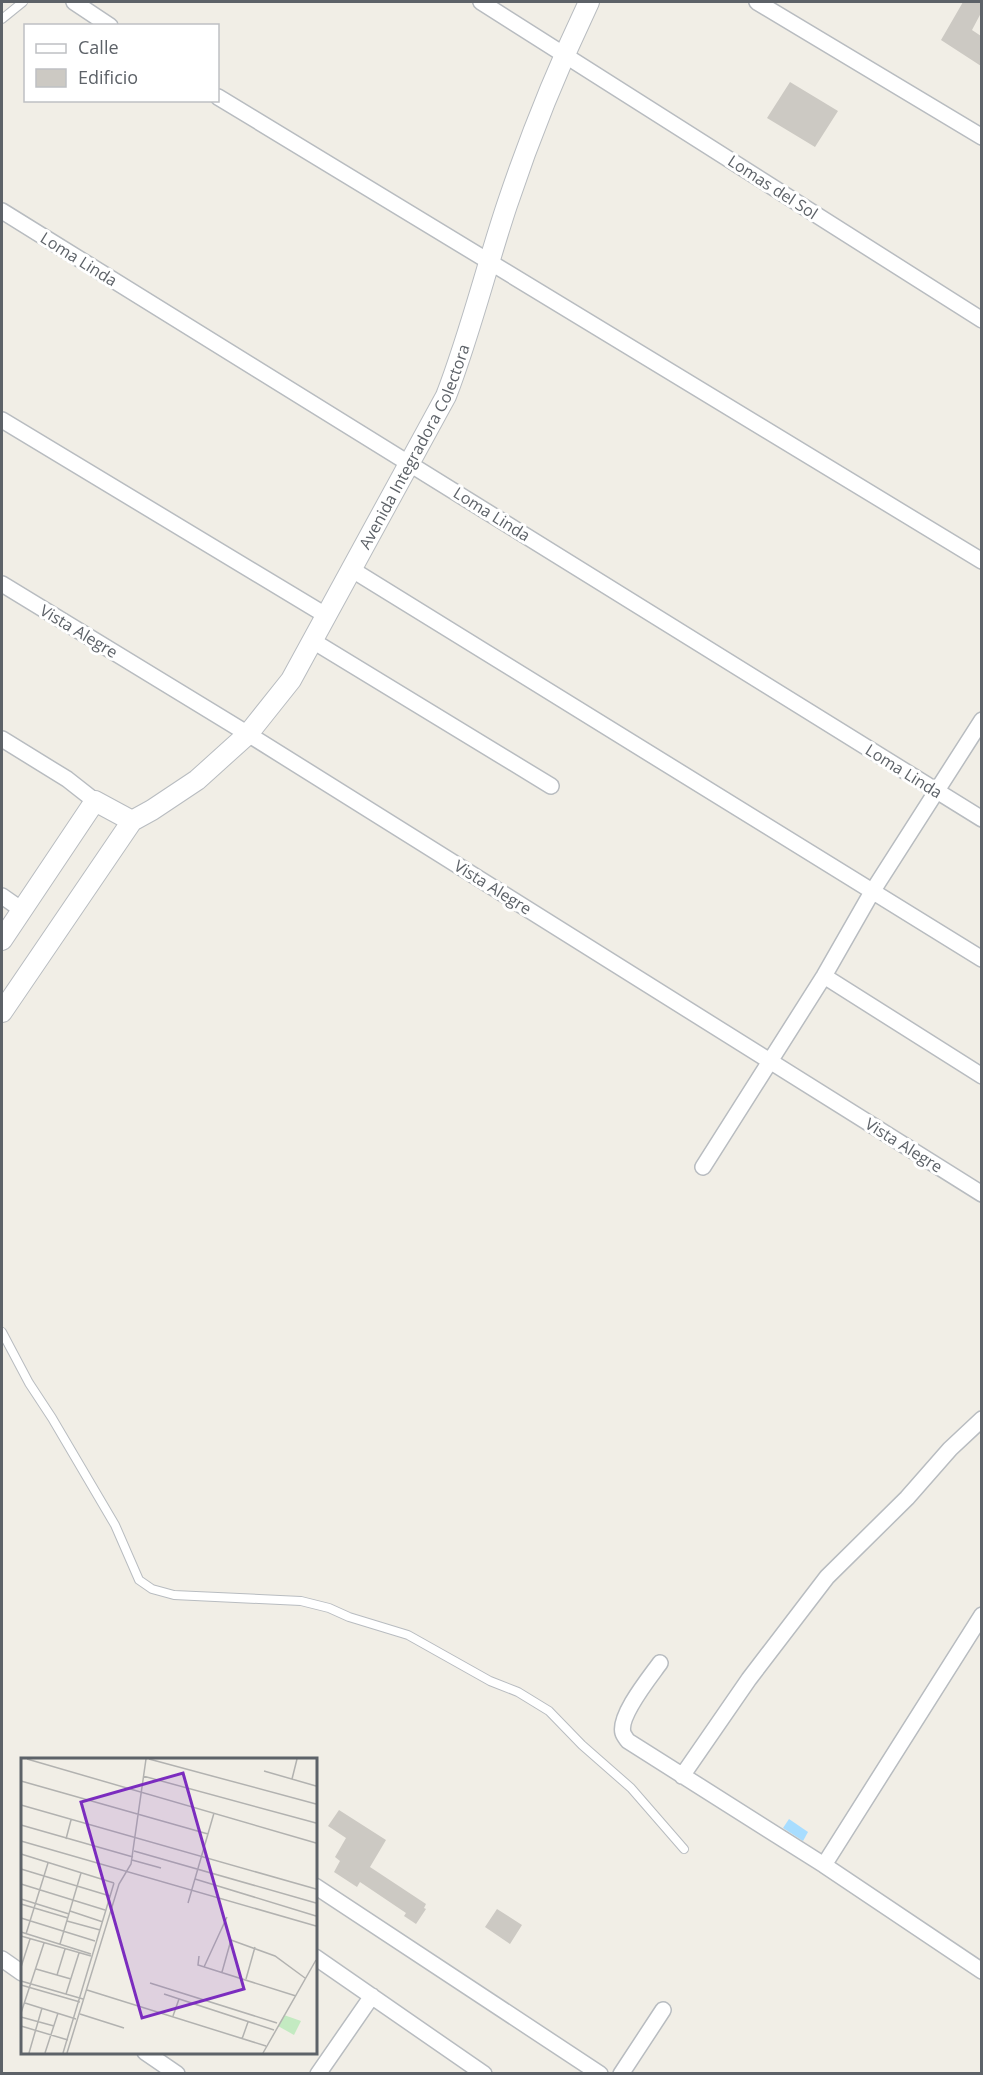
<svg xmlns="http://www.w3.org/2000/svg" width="983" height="2075" font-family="'Open Sans',sans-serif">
<rect width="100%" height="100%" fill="#f1eee6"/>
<!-- water -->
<path fill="#a8ddff" d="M 789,1819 L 808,1832 L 803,1841 L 783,1828 Z"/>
<!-- building -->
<path fill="#ccc9c3" d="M 963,2 L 981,2 L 981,13 L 972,30 L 981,36 L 981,66 L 941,40 Z
M 790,82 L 838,111 L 815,147 L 767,118 Z
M 339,1810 L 386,1840 L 370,1867 L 426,1904 L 424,1908 L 426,1909 L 416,1924 L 404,1916 L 406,1913 L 360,1882 L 357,1887 L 334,1872 L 340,1861 L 335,1857 L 346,1838 L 328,1826 Z
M 497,1909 L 522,1925 L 510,1944 L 485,1927 Z"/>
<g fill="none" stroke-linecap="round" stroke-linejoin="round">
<defs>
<path id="service" d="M 2,19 L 23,2
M 2,1332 L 29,1383 L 52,1418 L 115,1525 L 139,1580 L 152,1589 L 174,1595 L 301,1601 L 329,1608 L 349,1617 L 408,1635 L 490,1681 L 518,1692 L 549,1711 L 582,1745 L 631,1788 L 684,1849"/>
<path id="minor" d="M 74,2 L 110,26
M 481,2 L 982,320
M 757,2 L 982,137
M 218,97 L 982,561
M 2,211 L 982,819
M 2,420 L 327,616
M 351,569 L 982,959
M 2,584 L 248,734 L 982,1194
M 313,641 L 551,786
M 2,739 L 67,779 L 95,801
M 2,896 L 22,910
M 824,976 L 982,1076
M 703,1167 L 824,976 L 872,892 L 982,720
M 660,1663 C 650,1677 618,1716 623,1733 C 623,1734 627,1740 628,1741 L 824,1865 L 982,1971
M 682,1776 L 749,1679 L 827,1577 L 907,1498 L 950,1449 L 982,1419
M 824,1865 L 982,1615
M 315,1886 L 600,2074
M 315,1957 L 484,2074
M 2,1959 L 22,1973
M 145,2052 L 177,2074
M 318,2074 L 372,1996
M 621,2074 L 663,2010"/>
<g id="tertiary">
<path d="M 2,940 L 95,801 L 132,821"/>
<path id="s1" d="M 2,1012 L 132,821 L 152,810 L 197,780 L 248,734 L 291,680 L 446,396 C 470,334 486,268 507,205 C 530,136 558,67 589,2"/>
</g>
</defs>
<!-- service casing -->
<use href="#service" stroke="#b8bcc0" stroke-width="10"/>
<!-- minor casing -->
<use href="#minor" stroke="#b8bcc0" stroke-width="18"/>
<!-- tertiary casing -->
<use href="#tertiary" stroke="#b8bcc0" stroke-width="22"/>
<!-- service -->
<use href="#service" stroke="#fff" stroke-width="8"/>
<!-- minor -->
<use href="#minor" stroke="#fff" stroke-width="15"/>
<!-- tertiary -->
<use href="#tertiary" stroke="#fff" stroke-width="20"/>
</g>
<g text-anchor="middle" stroke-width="6" stroke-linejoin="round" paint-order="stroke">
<!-- street labels -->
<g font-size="16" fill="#5d6268" stroke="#fff">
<text transform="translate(773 187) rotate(33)" y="6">Lomas del Sol</text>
<text transform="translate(79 259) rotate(32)" y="6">Loma Linda</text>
<text dy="6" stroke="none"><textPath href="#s1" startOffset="710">Avenida Integradora Colectora</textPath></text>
<text transform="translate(492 514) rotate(32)" y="6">Loma Linda</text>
<text transform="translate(79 631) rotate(31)" y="6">Vista Alegre</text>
<text transform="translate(904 771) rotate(32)" y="6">Loma Linda</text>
<text transform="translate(493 887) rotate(32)" y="6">Vista Alegre</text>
<text transform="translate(904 1145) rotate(32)" y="6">Vista Alegre</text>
</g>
</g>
<!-- overview -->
<g transform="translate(21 1758)">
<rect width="296" height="296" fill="#f1eee6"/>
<path d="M 263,257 L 280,263 L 273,277 L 257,268 Z" fill="#c3eac1"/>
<path fill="none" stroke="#b2b2b0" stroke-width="1.5" d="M 6,1 L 295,85M 128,1 L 295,46M 243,13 L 295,28M 122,18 L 295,65M 271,21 L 276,1M 0,23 L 187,76M 0,47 L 295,131M 0,67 L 112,99M 45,81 L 50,62M 0,83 L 295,168M 113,93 L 295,145M 0,96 L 93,125M 111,102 L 140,110M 0,111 L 89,138M 174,121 L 295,158M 0,126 L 84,152M 0,141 L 48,156M 167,145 L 193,55M 0,146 L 47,160M 49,153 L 82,164M 0,160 L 74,183M 46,163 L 79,172M 0,174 L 70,196M 5,176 L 27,105M 0,178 L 70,198M 39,186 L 60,115M 178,198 L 177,207 L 275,238M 0,209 L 9,181M 183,209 L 206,159M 15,211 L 50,221M 201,214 L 210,182 L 254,198 L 284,220M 36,217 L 44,191M 225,221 L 234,189M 0,223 L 62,241M 129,225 L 256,265M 0,227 L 59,244M 66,232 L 245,288M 45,236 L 58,195M 143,236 L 253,272M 4,245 L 55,261M 0,255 L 23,185M 59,256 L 103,270M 152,258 L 158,241M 0,259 L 33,268M 0,268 L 47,282M 221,281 L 227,264M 8,295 L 21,250M 24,295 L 37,255M 42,295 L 93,125M 46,295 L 98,126 L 110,106 L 125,1M 242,295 L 295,202"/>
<path fill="#7b2cbf" fill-opacity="0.15" stroke="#7b2cbf" stroke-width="3" d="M 162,15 L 223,231 L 121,260 L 60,44 Z"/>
<rect width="296" height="296" fill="none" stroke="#5d6268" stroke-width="3"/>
</g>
<!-- border -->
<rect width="983" height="2075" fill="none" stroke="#5d6268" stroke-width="6"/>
<!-- legend -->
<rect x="24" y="24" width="195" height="78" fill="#ffffff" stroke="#bec0c3" stroke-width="1.5"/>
<rect x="36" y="44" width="30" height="9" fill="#ffffff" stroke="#bec0c3" stroke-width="1.5"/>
<text x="78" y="54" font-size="18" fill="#5d6268">Calle</text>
<rect x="36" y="69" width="30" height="18" fill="#ccc9c3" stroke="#bec0c3" stroke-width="1.5"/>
<text x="78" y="84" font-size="18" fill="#5d6268">Edificio</text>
</svg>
